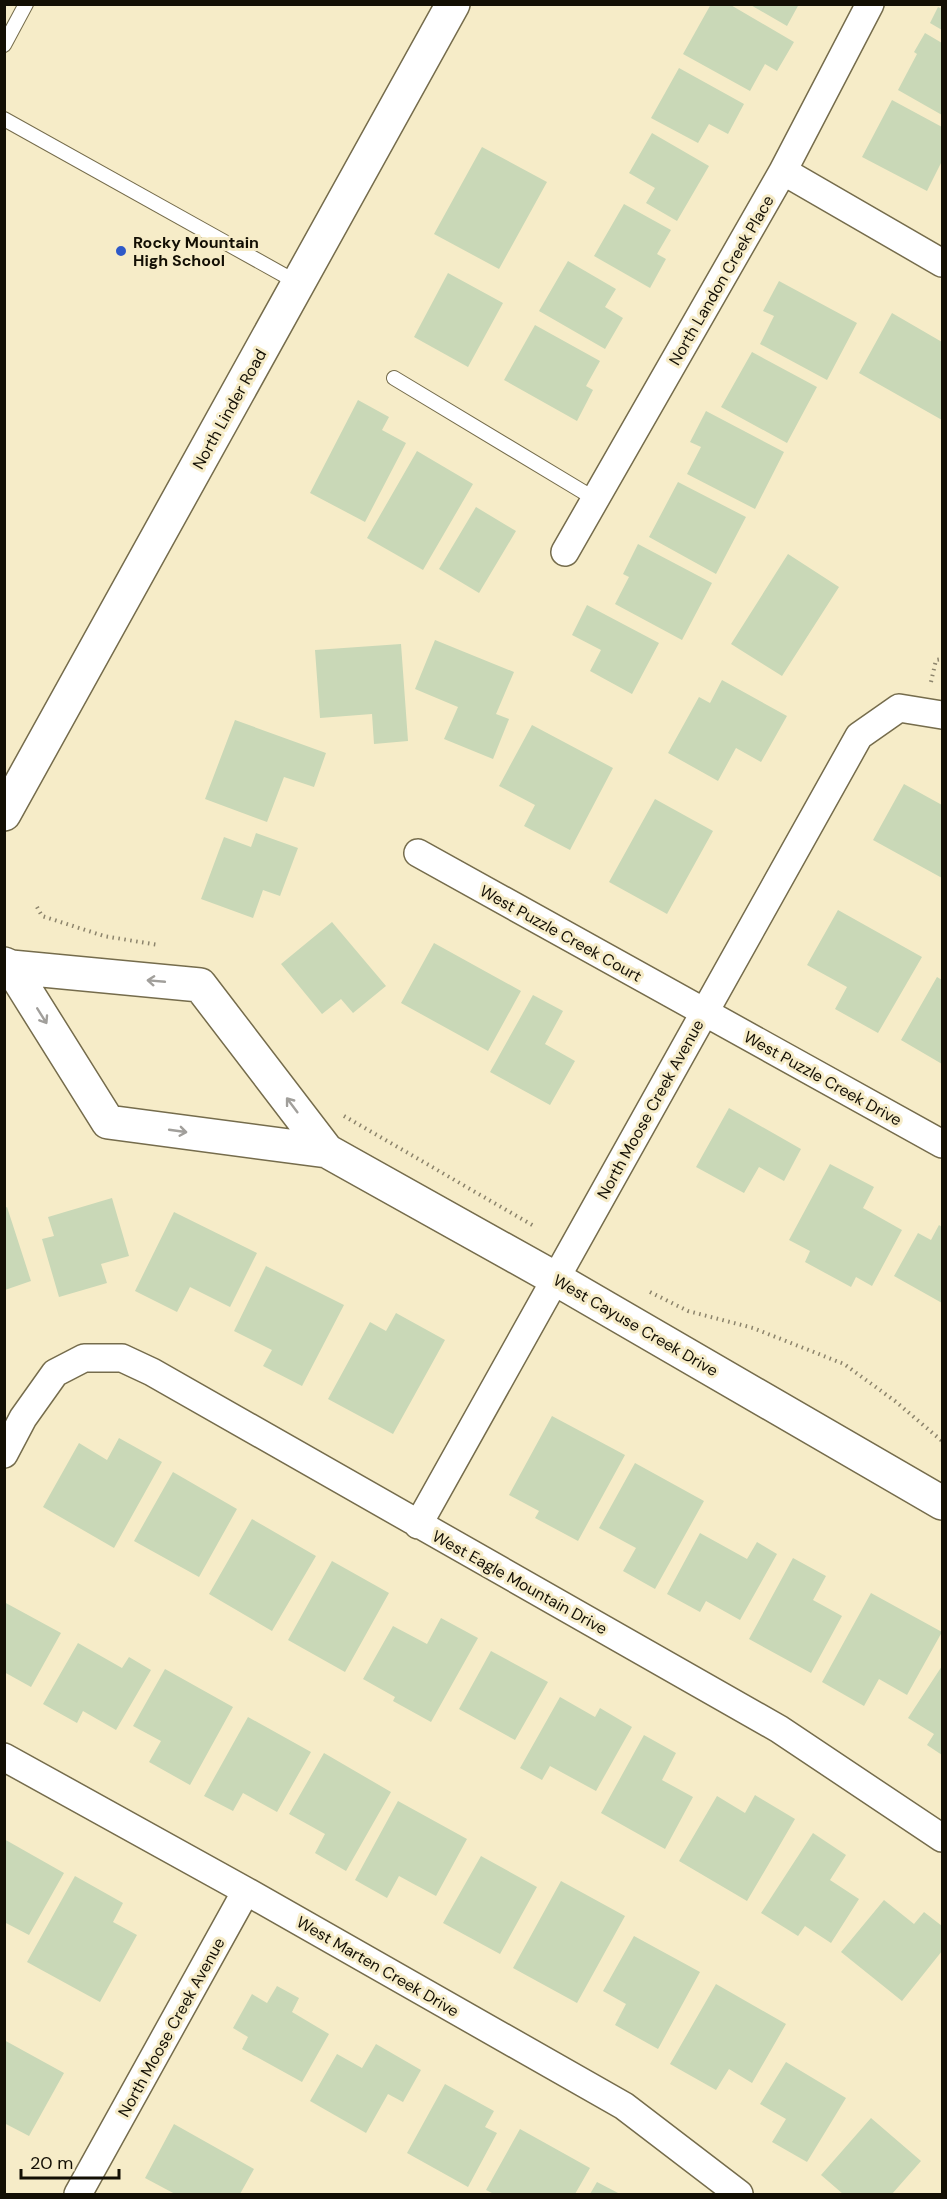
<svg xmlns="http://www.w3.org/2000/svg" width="947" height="2199" font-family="'DM Sans',sans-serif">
<rect width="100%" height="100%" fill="#f6ecc8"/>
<!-- building -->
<path fill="#c9d8b7" d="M 711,4 L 729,4 L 794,42 L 777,71 L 765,64 L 750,91 L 683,54 Z
M 749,4 L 799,4 L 787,26 Z
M 938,7 L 942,9 L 942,30 L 930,23 Z
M 925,33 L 942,43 L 942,115 L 898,90 L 917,54 L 914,52 Z
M 679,68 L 744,104 L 728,134 L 709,124 L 698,143 L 651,118 Z
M 892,100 L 942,127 L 942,161 L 927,191 L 862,157 Z
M 652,133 L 709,166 L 677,221 L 646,203 L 655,188 L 629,173 Z
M 482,147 L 547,182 L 499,269 L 434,234 Z
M 624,204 L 671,230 L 657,254 L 666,259 L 650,288 L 594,256 Z
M 568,261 L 616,289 L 605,307 L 623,318 L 605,349 L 539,311 Z
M 448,273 L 503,303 L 468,367 L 414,337 Z
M 779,281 L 857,323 L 827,380 L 760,344 L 774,316 L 763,311 Z
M 892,313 L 942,342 L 942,420 L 859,373 Z
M 535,325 L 600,361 L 586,386 L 593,390 L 577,421 L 504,380 Z
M 752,352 L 817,387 L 787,443 L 721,407 Z
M 358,400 L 389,417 L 382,430 L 406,443 L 365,522 L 310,493 Z
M 706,411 L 784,452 L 755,509 L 687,474 L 701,447 L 690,442 Z
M 417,451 L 473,484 L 423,570 L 367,538 Z
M 678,482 L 746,517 L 716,574 L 649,537 Z
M 476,507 L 516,531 L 479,593 L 439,569 Z
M 638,544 L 712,583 L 682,640 L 615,604 L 629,577 L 623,574 Z
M 788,554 L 839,587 L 782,676 L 731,644 Z
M 587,605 L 659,643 L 632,694 L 590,671 L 601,650 L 572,635 Z
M 435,640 L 514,672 L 496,714 L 509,719 L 493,759 L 444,739 L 458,707 L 415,689 Z
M 401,644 L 408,741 L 374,744 L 372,714 L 320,718 L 315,650 Z
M 722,680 L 787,716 L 761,762 L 736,748 L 718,781 L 668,753 L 699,697 L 710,703 Z
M 235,720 L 326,753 L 314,787 L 284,777 L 267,822 L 205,799 Z
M 532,725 L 613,768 L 570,850 L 524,826 L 535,805 L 499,786 Z
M 904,784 L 942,805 L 942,878 L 873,840 Z
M 655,799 L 713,831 L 667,914 L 609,882 Z
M 256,833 L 298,848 L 280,896 L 263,890 L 253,918 L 201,899 L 224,837 L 251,847 Z
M 838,910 L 922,957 L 878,1033 L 835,1009 L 847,987 L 807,965 Z
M 332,922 L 386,986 L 353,1013 L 341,999 L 322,1014 L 281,964 Z
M 434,943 L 521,991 L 488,1051 L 401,1003 Z
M 937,977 L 942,980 L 942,1064 L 901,1040 Z
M 533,995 L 563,1011 L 545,1044 L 575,1061 L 550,1105 L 490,1072 Z
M 729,1108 L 801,1149 L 784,1181 L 759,1167 L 744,1193 L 696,1167 Z
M 830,1164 L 874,1187 L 863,1208 L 902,1230 L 872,1286 L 856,1277 L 851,1287 L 805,1262 L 810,1251 L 789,1240 Z
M 112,1198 L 129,1256 L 101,1264 L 107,1283 L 59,1297 L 42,1239 L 54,1236 L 48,1217 Z
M 7,1207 L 31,1281 L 5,1290 L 5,1208 Z
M 174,1212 L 257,1253 L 230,1307 L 190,1287 L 177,1312 L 135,1291 Z
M 939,1225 L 942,1227 L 942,1303 L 894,1276 L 918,1233 L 931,1240 Z
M 266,1266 L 344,1305 L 302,1386 L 263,1366 L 272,1350 L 234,1331 Z
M 396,1313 L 445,1340 L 393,1434 L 328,1399 L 370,1322 L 386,1331 Z
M 552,1416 L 625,1455 L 578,1541 L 535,1518 L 539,1511 L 509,1495 Z
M 119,1438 L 162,1462 L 114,1548 L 43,1507 L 79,1443 L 107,1460 Z
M 635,1463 L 704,1501 L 655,1589 L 623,1571 L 636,1548 L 599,1528 Z
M 173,1472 L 237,1509 L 199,1577 L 134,1541 Z
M 252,1519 L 316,1556 L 272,1631 L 209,1594 Z
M 700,1533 L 747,1559 L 757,1542 L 777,1554 L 740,1620 L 706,1601 L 700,1612 L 667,1594 Z
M 793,1558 L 826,1576 L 813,1600 L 842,1616 L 811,1673 L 749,1639 Z
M 332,1561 L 389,1593 L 345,1672 L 288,1640 Z
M 871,1593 L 942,1632 L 907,1695 L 879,1679 L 864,1706 L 822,1682 Z
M 4,1602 L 61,1633 L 31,1687 L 4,1672 Z
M 441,1618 L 478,1638 L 431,1722 L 393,1701 L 395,1697 L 363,1679 L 393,1626 L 427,1644 Z
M 78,1643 L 122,1668 L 129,1657 L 151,1670 L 116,1730 L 83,1711 L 77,1723 L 43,1704 Z
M 491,1651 L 548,1682 L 515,1740 L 459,1709 Z
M 942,1666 L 942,1755 L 927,1745 L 934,1734 L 908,1718 Z
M 165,1669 L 233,1707 L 190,1785 L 149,1762 L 161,1741 L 133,1726 Z
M 560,1697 L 595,1717 L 600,1708 L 632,1727 L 596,1791 L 550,1766 L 542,1780 L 520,1768 Z
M 248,1717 L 311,1752 L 277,1812 L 243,1793 L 233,1811 L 204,1796 Z
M 644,1735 L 676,1753 L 662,1780 L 693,1797 L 665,1849 L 601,1813 Z
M 324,1753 L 391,1792 L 346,1871 L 315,1853 L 325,1834 L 289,1814 Z
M 755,1795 L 795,1819 L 747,1901 L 679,1861 L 717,1796 L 745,1813 Z
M 398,1801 L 467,1839 L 436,1896 L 399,1876 L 387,1898 L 355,1880 Z
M 813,1833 L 846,1855 L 830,1880 L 859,1899 L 831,1943 L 805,1926 L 798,1936 L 761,1913 Z
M 4,1839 L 64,1873 L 29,1935 L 4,1922 Z
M 481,1856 L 537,1887 L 500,1954 L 443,1923 Z
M 75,1876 L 123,1903 L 113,1922 L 137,1935 L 100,2002 L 27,1962 Z
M 561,1881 L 625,1916 L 577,2003 L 513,1968 Z
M 884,1900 L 914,1924 L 924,1912 L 942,1926 L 942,1951 L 902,2001 L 841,1952 Z
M 634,1936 L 700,1972 L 658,2049 L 615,2025 L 626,2004 L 603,1991 Z
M 716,1984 L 786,2024 L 752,2083 L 729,2069 L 716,2090 L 670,2064 Z
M 277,1986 L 299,1998 L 292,2012 L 329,2034 L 302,2082 L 242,2049 L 248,2037 L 233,2028 L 252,1994 L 267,2003 Z
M 4,2040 L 64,2073 L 29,2136 L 4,2123 Z
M 376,2044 L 421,2070 L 403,2102 L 388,2094 L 366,2133 L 310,2101 L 337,2054 L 362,2068 Z
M 786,2062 L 846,2098 L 807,2162 L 772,2142 L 786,2119 L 760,2104 Z
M 445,2084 L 494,2111 L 485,2127 L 497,2133 L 468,2187 L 407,2153 Z
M 871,2118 L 921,2161 L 892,2194 L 843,2194 L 821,2175 Z
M 174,2124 L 254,2169 L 240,2194 L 175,2194 L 145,2178 Z
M 520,2129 L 590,2168 L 575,2194 L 494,2194 L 486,2190 Z
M 597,2182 L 620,2194 L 590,2194 Z"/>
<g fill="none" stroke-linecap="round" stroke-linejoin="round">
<defs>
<path id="service" d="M 4,45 L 26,4
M 4,119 L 298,283
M 394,378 L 595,499"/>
<path id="minor" d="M 783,171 L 942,263
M 565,552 L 783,171 L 870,4
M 418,853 L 942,1144
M 4,1454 L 23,1418 L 55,1373 L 84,1358 L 122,1358 L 152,1372 L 779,1729 L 942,1838
M 418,1525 L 859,736 L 899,708 L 942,715
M 4,1757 L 246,1891 L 624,2106 L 739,2194
M 78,2194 L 246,1891"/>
<path id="tertiary" d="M 4,964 L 11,967 L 200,985 L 327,1151
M 11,967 L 108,1122 L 327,1151 L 556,1279 L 942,1503"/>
<path id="secondary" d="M 4,814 L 453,4"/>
</defs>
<!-- service casing -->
<use href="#service" stroke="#756c4c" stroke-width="16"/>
<!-- minor casing -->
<use href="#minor" stroke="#756c4c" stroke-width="30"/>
<!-- tertiary casing -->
<use href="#tertiary" stroke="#756c4c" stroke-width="36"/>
<!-- secondary casing -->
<use href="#secondary" stroke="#756c4c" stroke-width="36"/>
<!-- path -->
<path stroke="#8c846c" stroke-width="4" stroke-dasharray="1.5 4.5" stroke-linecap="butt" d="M 931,682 L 936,660 L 942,659
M 37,907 L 42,916 L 104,936 L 158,945
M 344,1116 L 534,1226
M 650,1292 L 688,1311 L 753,1328 L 844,1364 L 895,1401 L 942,1441"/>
<!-- service -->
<use href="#service" stroke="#fff" stroke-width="14"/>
<!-- minor -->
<use href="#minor" stroke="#fff" stroke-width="27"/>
<!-- tertiary -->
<use href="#tertiary" stroke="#fff" stroke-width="33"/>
<!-- secondary -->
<use href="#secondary" stroke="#fff" stroke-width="33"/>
</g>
<!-- one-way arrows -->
<defs><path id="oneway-shaft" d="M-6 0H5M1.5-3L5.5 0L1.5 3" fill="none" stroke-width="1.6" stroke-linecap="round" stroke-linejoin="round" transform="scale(1.5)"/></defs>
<g stroke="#a19f9b">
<use href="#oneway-shaft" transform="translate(156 981) rotate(-175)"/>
<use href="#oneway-shaft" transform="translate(42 1016) rotate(58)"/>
<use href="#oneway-shaft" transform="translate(292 1105) rotate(-127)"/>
<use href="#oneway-shaft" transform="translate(178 1131) rotate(8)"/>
</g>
<!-- markers -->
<circle fill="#2e59c8" stroke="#f6ecc8" stroke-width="2" cx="121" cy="251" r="6"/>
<g text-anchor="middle" stroke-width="6" stroke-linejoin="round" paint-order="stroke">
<!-- poi labels -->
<g font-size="16" font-weight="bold" fill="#130f04" stroke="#f6ecc8" text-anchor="start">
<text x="133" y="248">Rocky Mountain<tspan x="133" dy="18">High School</tspan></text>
</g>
<!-- street labels -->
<g font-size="16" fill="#130f04" stroke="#f6ecc8">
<text transform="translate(721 280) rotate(-60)" y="6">North Landon Creek Place</text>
<text transform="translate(229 409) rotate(-61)" y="6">North Linder Road</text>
<text transform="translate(561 933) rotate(29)" y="6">West Puzzle Creek Court</text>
<text transform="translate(823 1078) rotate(29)" y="6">West Puzzle Creek Drive</text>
<text transform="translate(650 1109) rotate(-61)" y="6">North Moose Creek Avenue</text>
<text transform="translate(636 1325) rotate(30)" y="6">West Cayuse Creek Drive</text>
<text transform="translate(520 1582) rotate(29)" y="6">West Eagle Mountain Drive</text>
<text transform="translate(378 1966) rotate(30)" y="6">West Marten Creek Drive</text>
<text transform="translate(171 2027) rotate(-61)" y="6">North Moose Creek Avenue</text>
</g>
</g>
<!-- border -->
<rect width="947" height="2199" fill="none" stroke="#130f04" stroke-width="12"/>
<!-- scale -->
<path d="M21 2169v9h98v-9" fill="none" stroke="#130f04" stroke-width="3"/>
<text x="30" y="2169" font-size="18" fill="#130f04" stroke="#f6ecc8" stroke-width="4.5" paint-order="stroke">20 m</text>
</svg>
